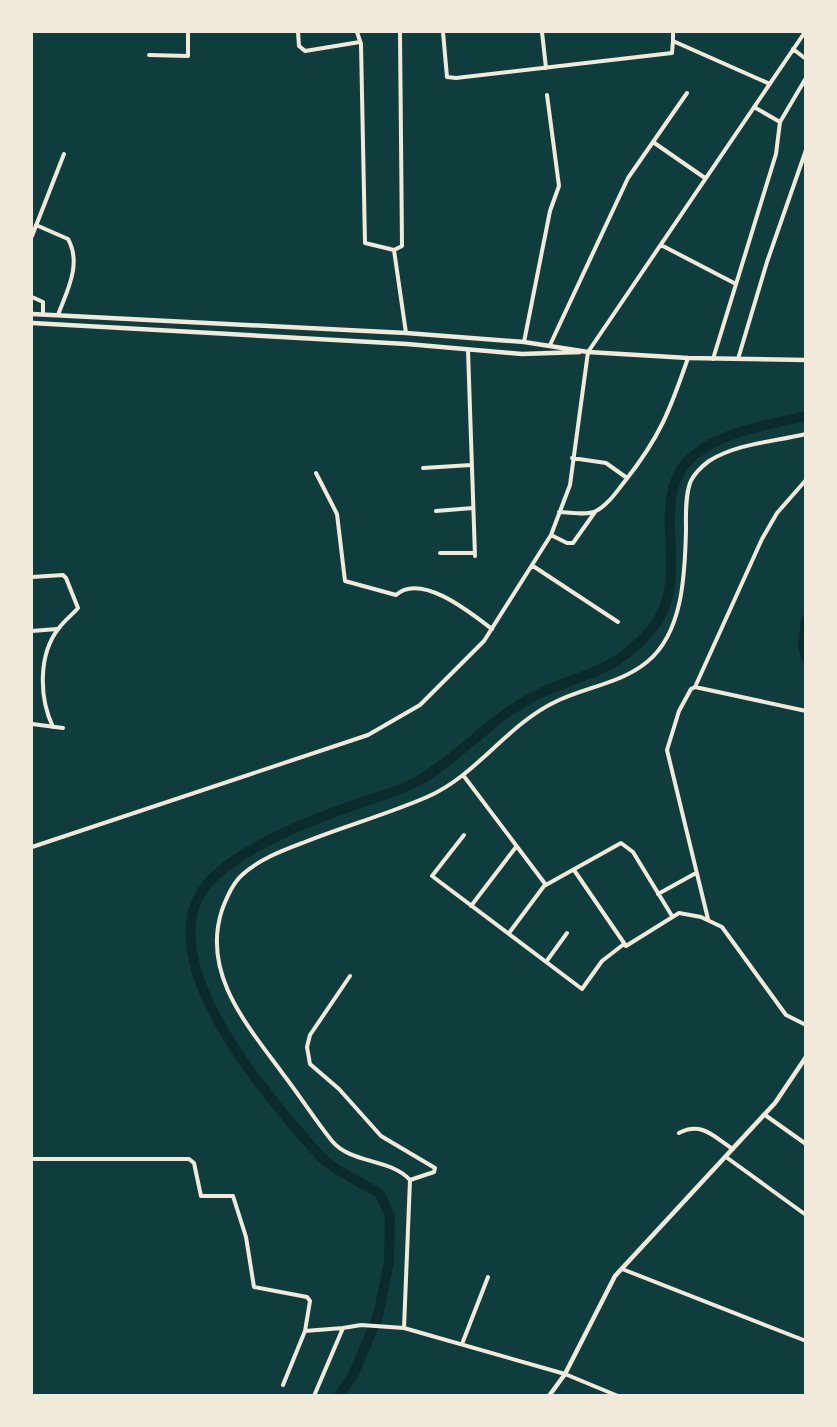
<svg xmlns="http://www.w3.org/2000/svg" width="837" height="1427" font-family="Karla,sans-serif">
<rect width="100%" height="100%" fill="#0f3d3e"/>
<g fill="none" stroke-linecap="round" stroke-linejoin="round">
<!-- river -->
<path stroke="#0a2a2b" stroke-width="10" d="M 806,620 L 803,645 L 806,658
M 339,1396 L 354,1373 L 378,1316 L 389,1262 L 390,1216 L 380,1194 L 333,1167 L 319,1155 C 271,1100 161,977 198,898 C 211,872 243,854 268,841 C 298,825 331,813 363,802 C 381,796 400,791 416,782 C 458,759 489,720 531,698 C 565,679 604,675 633,648 C 645,638 658,623 664,608 C 685,559 647,489 698,452 C 727,430 770,425 806,416"/>
<!-- minor -->
<path stroke="#f1e9da" stroke-width="4" d="M 298,32 L 299,46 L 305,51 L 360,42
M 357,32 L 361,44 L 365,243 L 394,250
M 400,32 L 402,246 L 394,250 L 406,333
M 443,32 L 447,77 L 456,78 L 672,53 L 673,41
M 542,32 L 546,68
M 673,32 L 673,41 L 770,84
M 793,49 L 806,59
M 149,55 L 188,56 L 188,32
M 754,107 L 780,122
M 653,142 L 705,178
M 36,225 L 68,239 C 82,264 67,291 58,315
M 32,236 L 64,154
M 661,245 L 736,284
M 32,297 L 43,302 L 43,314
M 524,342 L 550,211 L 559,186 L 547,95
M 550,345 L 628,178 L 687,93
M 468,350 L 475,556
M 713,359 L 776,154 L 780,122 L 806,78
M 738,359 L 767,262 L 806,150
M 572,458 L 606,463 L 627,478
M 423,468 L 471,465
M 316,473 L 337,514 L 345,581 L 396,595 C 421,572 471,613 492,629
M 806,480 L 777,513 L 762,539 L 695,687 L 806,711
M 436,511 L 473,508
M 559,512 C 570,512 586,516 596,511 C 608,505 617,491 625,481 C 660,437 670,410 688,358
M 551,535 L 567,543 L 573,543 L 595,512
M 440,553 L 474,553
M 533,566 L 618,622
M 32,577 L 63,575 L 66,578 L 78,608 C 72,615 64,621 59,628 C 38,654 39,698 53,727
M 32,631 L 57,629
M 695,687 L 691,689 L 679,711 L 667,750 L 708,919
M 32,724 L 63,728
M 463,775 L 546,885
M 464,835 L 432,876 L 582,989 L 602,961 L 624,944
M 32,847 L 368,735 L 420,705 L 484,641 L 551,535 L 570,485 L 588,352 L 805,32
M 574,870 L 626,946 L 679,913 L 701,917 L 722,927 L 786,1015 L 806,1025
M 658,894 L 696,873
M 471,906 L 516,847
M 509,933 L 544,886 L 621,843 L 633,852 L 672,916
M 546,962 L 567,933
M 350,976 L 310,1035 L 307,1047 L 310,1064 L 339,1089 L 381,1136 L 435,1168 L 434,1172 L 410,1180 L 404,1328
M 765,1115 L 806,1144
M 679,1133 C 702,1121 714,1137 733,1149
M 726,1157 L 806,1215
M 32,1159 L 189,1159 L 194,1163 L 201,1196 L 233,1196 L 246,1237 L 254,1287 L 307,1297 L 310,1301 L 305,1331 L 283,1385
M 410,1180 C 390,1158 351,1164 332,1141 C 315,1120 300,1096 283,1074 C 248,1026 201,974 222,910 C 226,899 233,883 242,875 C 259,859 284,850 305,842 C 345,826 388,814 427,797 C 476,776 507,725 555,702 C 585,687 620,684 647,662 C 683,633 685,574 686,530 C 686,515 685,498 690,483 C 693,475 702,466 709,461 C 738,443 773,442 806,434
M 622,1269 L 806,1341
M 305,1331 L 343,1328
M 462,1344 L 488,1277
M 314,1396 L 343,1328 L 361,1325 L 404,1328 L 565,1374 L 618,1396"/>
<!-- tertiary -->
<path stroke="#f1e9da" stroke-width="4.5" d="M 549,1396 L 565,1374 L 615,1276 L 775,1103 L 806,1057"/>
<!-- secondary -->
<path stroke="#f1e9da" stroke-width="4.5" d="M 32,314 L 406,333 L 524,342 L 588,352 L 688,358 L 806,360
M 32,323 L 407,344 L 522,354 L 580,352"/>
</g>
<!-- border -->
<rect width="837" height="1427" fill="none" stroke="#f1e9da" stroke-width="66"/>
</svg>
